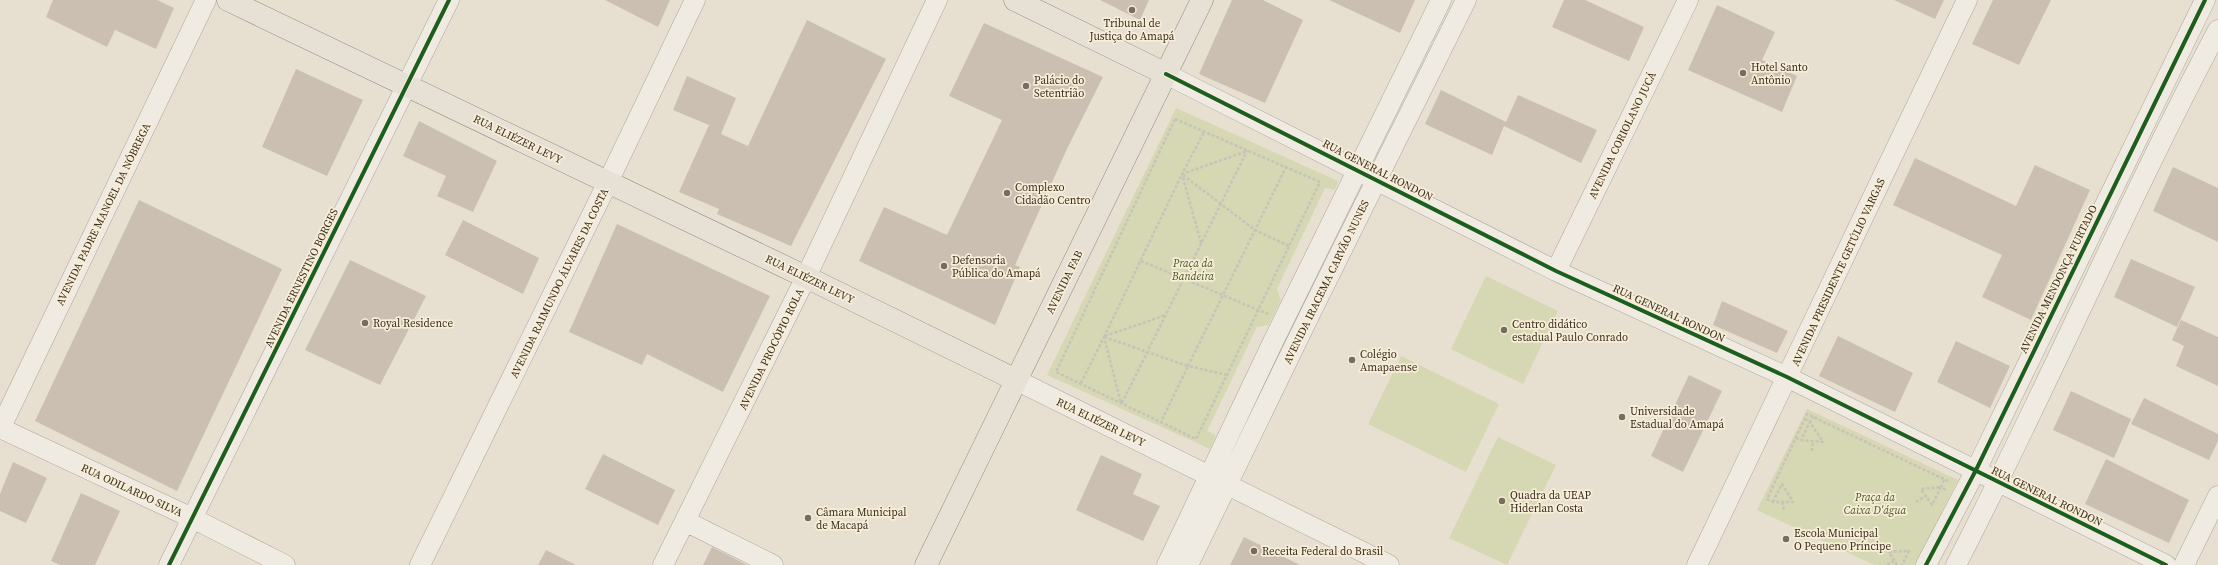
<svg xmlns="http://www.w3.org/2000/svg" width="2218" height="565" font-family="'Source Serif 4',serif">
<rect width="100%" height="100%" fill="#e7e0d1"/>
<!-- green -->
<path fill="#d6d7b3" d="M 1176,108 L 1338,181 L 1335,190 L 1325,188 L 1277,289 L 1281,300 L 1269,325 L 1257,327 L 1207,431 L 1216,435 L 1210,449 L 1047,375 Z
M 1486,276 L 1558,311 L 1523,384 L 1451,349 Z
M 1401,356 L 1499,404 L 1466,472 L 1368,424 Z
M 1807,409 L 1958,480 L 1915,565 L 1874,565 L 1757,510 Z
M 1498,437 L 1556,465 L 1507,565 L 1449,538 Z"/>
<!-- building -->
<path fill="#cbbfb2" d="M 53,0 L 157,0 L 174,8 L 156,49 L 115,30 L 107,47 L 46,17 Z
M 605,0 L 670,0 L 658,27 Z
M 1100,0 L 1149,0 L 1140,20 Z
M 1232,0 L 1263,0 L 1303,20 L 1265,103 L 1199,74 Z
M 1329,0 L 1415,0 L 1400,33 Z
M 1564,0 L 1585,0 L 1644,27 L 1629,61 L 1552,27 Z
M 1894,0 L 1944,0 L 1935,19 Z
M 1993,0 L 2051,0 L 2019,65 L 1972,44 Z
M 1717,5 L 1775,32 L 1762,60 L 1797,76 L 1782,112 L 1688,70 Z
M 807,20 L 886,59 L 791,246 L 717,214 L 719,209 L 679,192 L 709,125 L 673,110 L 687,76 L 736,98 L 721,134 L 748,146 Z
M 984,23 L 1103,77 L 1066,151 L 1015,265 L 1020,267 L 995,325 L 859,261 L 884,207 L 947,235 L 1002,120 L 949,96 Z
M 296,69 L 363,100 L 327,176 L 262,147 Z
M 1441,90 L 1506,122 L 1518,95 L 1597,130 L 1581,163 L 1504,126 L 1492,155 L 1425,124 Z
M 419,121 L 497,161 L 473,212 L 437,196 L 446,176 L 403,156 Z
M 1915,158 L 2016,206 L 2035,165 L 2090,190 L 2031,320 L 1982,297 L 2002,255 L 1893,205 Z
M 2173,167 L 2218,188 L 2218,242 L 2153,211 Z
M 139,200 L 282,269 L 177,491 L 35,421 Z
M 463,220 L 539,258 L 523,294 L 445,255 Z
M 617,224 L 770,296 L 723,392 L 647,354 L 642,365 L 569,332 Z
M 2131,259 L 2195,287 L 2177,327 L 2114,297 Z
M 350,260 L 426,296 L 380,385 L 305,350 Z
M 1722,301 L 1788,331 L 1777,353 L 1713,325 Z
M 2181,320 L 2218,337 L 2218,386 L 2176,366 L 2184,346 L 2172,340 Z
M 1838,336 L 1913,373 L 1895,412 L 1819,376 Z
M 1956,341 L 2010,366 L 1990,408 L 1937,382 Z
M 1689,375 L 1722,391 L 1683,472 L 1651,456 Z
M 2071,391 L 2131,419 L 2114,458 L 2053,430 Z
M 2144,398 L 2218,434 L 2218,441 L 2209,460 L 2131,424 Z
M 603,454 L 675,490 L 658,525 L 585,489 Z
M 1101,455 L 1142,474 L 1133,494 L 1160,506 L 1143,541 L 1076,510 Z
M 2106,459 L 2189,500 L 2169,543 L 2085,504 Z
M 13,462 L 47,478 L 26,523 L 0,511 L 0,494 Z
M 81,493 L 120,511 L 95,565 L 60,565 L 51,561 Z
M 1244,537 L 1300,565 L 1230,565 Z
M 712,547 L 747,565 L 703,565 Z
M 546,550 L 576,565 L 538,565 Z"/>
<g fill="none" stroke-linecap="round" stroke-linejoin="round">
<defs>
<path id="minor" d="M 1166,74 L 1556,271 L 1787,377 L 2166,565
M 1556,271 L 1688,0
M 1016,380 L 1389,565
M 0,428 L 192,518 L 285,565
M 0,429 L 206,0
M 685,521 L 773,565
M 169,565 L 449,0
M 420,565 L 608,182 L 695,0
M 663,565 L 806,277 L 937,0
M 1167,565 L 1271,346 L 1441,0
M 1188,565 L 1313,308 L 1466,0
M 1697,565 L 1967,0
M 1926,565 L 1976,470 L 2205,0
M 1956,565 C 2047,389 2125,206 2218,30
M 2184,565 L 2218,496"/>
<path id="major" d="M 228,0 L 806,277 L 1016,380
M 1015,0 L 1166,74
M 926,565 L 1202,0"/>
</defs>
<!-- minor casing -->
<use href="#minor" stroke="#ada599" stroke-width="21"/>
<!-- major casing -->
<use href="#major" stroke="#928b80" stroke-width="23"/>
<!-- path -->
<path stroke="#c8c2b9" stroke-width="2.5" stroke-dasharray="3 2" stroke-linecap="butt" d="M 1175,119 L 1320,182 L 1196,439 L 1056,372 Z
M 1183,175 L 1255,230 L 1289,246
M 1201,243 L 1182,174 L 1204,132
M 1141,261 L 1268,314
M 1105,336 L 1166,315
M 1104,337 L 1182,174 L 1247,151
M 1104,337 L 1188,366 L 1161,422
M 1227,375 L 1188,366 L 1286,167
M 1081,383 L 1104,337 L 1121,403
M 1122,403 L 1247,151
M 1805,419 L 1810,422 L 1813,416
M 1796,438 L 1801,440 L 1823,442 L 1810,422 L 1801,440
M 1812,451 L 1813,441
M 1944,480 L 1941,487 L 1946,490
M 1941,487 L 1932,505 L 1921,489 Z
M 1773,502 L 1782,484 L 1793,502 L 1773,502 L 1767,499 L 1807,414 L 1950,482
M 1782,502 L 1784,511
M 1916,502 L 1926,496
M 1887,565 L 1894,561
M 1897,565 L 1889,552 L 1909,551 L 1902,565"/>
<!-- minor -->
<use href="#minor" stroke="#efebe3" stroke-width="20"/>
<!-- major -->
<use href="#major" stroke="#e6e1d4" stroke-width="22"/>
<defs>
<path id="cycleway" d="M 1166,74 L 1556,271 L 1787,377 L 2166,565
M 169,565 L 449,0
M 1926,565 L 1976,470 L 2205,0"/>
</defs>
<!-- cycleway casing -->
<use href="#cycleway" stroke="#f7eed8" stroke-width="6"/>
<!-- cycleway -->
<use href="#cycleway" stroke="#1b5e20" stroke-width="4"/>
</g>
<!-- markers -->
<g fill="#786c5e" stroke="#f7eed8" stroke-width="1.5">
<circle cx="1132" cy="10" r="4"/>
<circle cx="1743" cy="73" r="4"/>
<circle cx="1026" cy="86" r="4"/>
<circle cx="1007" cy="193" r="4"/>
<circle cx="944" cy="266" r="4"/>
<circle cx="365" cy="323" r="4"/>
<circle cx="1504" cy="330" r="4"/>
<circle cx="1352" cy="360" r="4"/>
<circle cx="1622" cy="417" r="4"/>
<circle cx="1502" cy="501" r="4"/>
<circle cx="808" cy="518" r="4"/>
<circle cx="1786" cy="539" r="4"/>
<circle cx="1254" cy="551" r="4"/>
</g>
<g text-anchor="middle" stroke-width="3.5" stroke-linejoin="round" paint-order="stroke">
<!-- poi labels -->
<g font-size="11" fill="#3d2e20" stroke="#f7eed8" text-anchor="start">
<text x="1132" y="27" text-anchor="middle">Tribunal de<tspan x="1132" dy="13">Justiça do Amapá</tspan></text>
<text x="1751" y="71">Hotel Santo<tspan x="1751" dy="13">Antônio</tspan></text>
<text x="1034" y="84">Palácio do<tspan x="1034" dy="13">Setentrião</tspan></text>
<text x="1015" y="191">Complexo<tspan x="1015" dy="13">Cidadão Centro</tspan></text>
<text x="952" y="264">Defensoria<tspan x="952" dy="13">Pública do Amapá</tspan></text>
<text x="373" y="327">Royal Residence</text>
<text x="1512" y="328">Centro didático<tspan x="1512" dy="13">estadual Paulo Conrado</tspan></text>
<text x="1360" y="358">Colégio<tspan x="1360" dy="13">Amapaense</tspan></text>
<text x="1630" y="415">Universidade<tspan x="1630" dy="13">Estadual do Amapá</tspan></text>
<text x="1510" y="499">Quadra da UEAP<tspan x="1510" dy="13">Hiderlan Costa</tspan></text>
<text x="816" y="516">Câmara Municipal<tspan x="816" dy="13">de Macapá</tspan></text>
<text x="1794" y="537">Escola Municipal<tspan x="1794" dy="13">O Pequeno Príncipe</tspan></text>
<text x="1262" y="555">Receita Federal do Brasil</text>
</g>
<!-- street labels -->
<g font-size="11" fill="#3d2e20" stroke="#f7eed8">
<text transform="translate(1622 135) rotate(-64)" y="4">AVENIDA CORIOLANO JUCÁ</text>
<text transform="translate(518 139) rotate(26)" y="4">RUA ELIÉZER LEVY</text>
<text transform="translate(1378 170) rotate(27)" y="4">RUA GENERAL RONDON</text>
<text transform="translate(103 214) rotate(-64)" y="4">AVENIDA PADRE MANOEL DA NÓBREGA</text>
<text transform="translate(1838 272) rotate(-65)" y="4">AVENIDA PRESIDENTE GETÚLIO VARGAS</text>
<text transform="translate(301 278) rotate(-64)" y="4">AVENIDA ERNESTINO BORGES</text>
<text transform="translate(810 279) rotate(26)" y="4">RUA ELIÉZER LEVY</text>
<text transform="translate(2058 279) rotate(-64)" y="4">AVENIDA MENDONÇA FURTADO</text>
<text transform="translate(1064 282) rotate(-64)" y="4">AVENIDA FAB</text>
<text transform="translate(1326 282) rotate(-64)" y="4">AVENIDA IRACEMA CARVÃO NUNES</text>
<text transform="translate(559 283) rotate(-64)" y="4">AVENIDA RAIMUNDO ÁLVARES DA COSTA</text>
<text transform="translate(1669 313) rotate(25)" y="4">RUA GENERAL RONDON</text>
<text transform="translate(771 349) rotate(-64)" y="4">AVENIDA PROCÓPIO ROLA</text>
<text transform="translate(1101 422) rotate(26)" y="4">RUA ELIÉZER LEVY</text>
<text transform="translate(132 490) rotate(25)" y="4">RUA ODILARDO SILVA</text>
<text transform="translate(2047 496) rotate(26)" y="4">RUA GENERAL RONDON</text>
</g>
<!-- park labels -->
<g font-size="11" font-style="italic" fill="#4d5a26" stroke="#f7eed8">
<text x="1193" y="267">Praça da<tspan x="1193" dy="13">Bandeira</tspan></text>
<text x="1875" y="501">Praça da<tspan x="1875" dy="13">Caixa D'água</tspan></text>
</g>
</g>
</svg>
